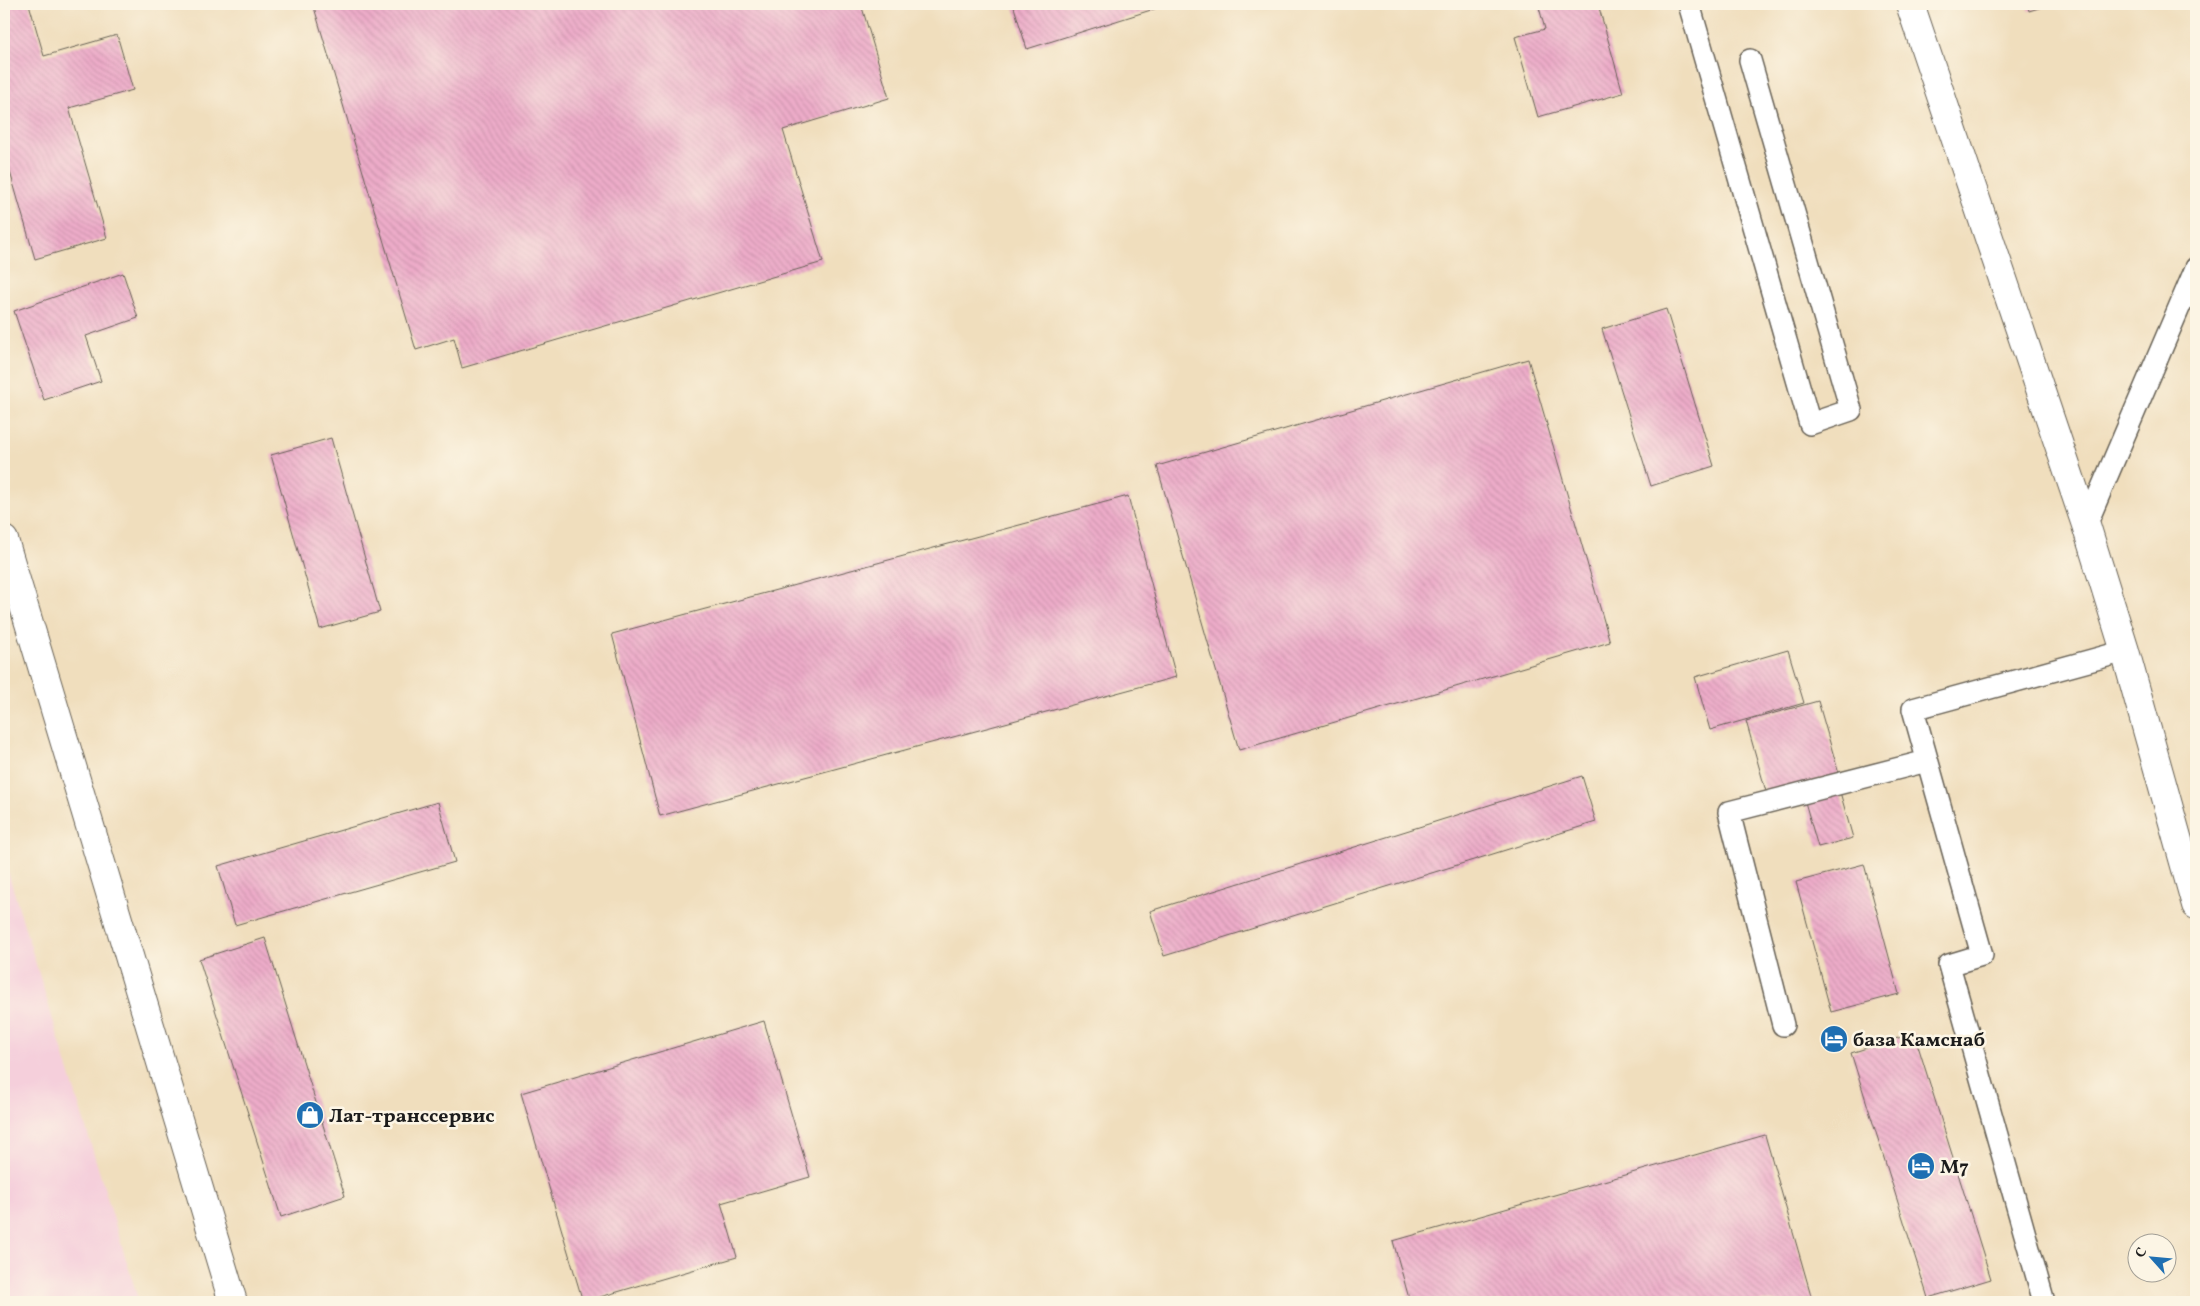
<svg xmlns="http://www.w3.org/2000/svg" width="2200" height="1306" font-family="Vollkorn,serif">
<defs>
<pattern id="building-back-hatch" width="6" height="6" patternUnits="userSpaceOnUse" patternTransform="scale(1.25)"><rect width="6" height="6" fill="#edacc9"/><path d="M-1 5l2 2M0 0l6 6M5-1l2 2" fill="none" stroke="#cb93ac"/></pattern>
</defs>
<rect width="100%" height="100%" fill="#fcf5e5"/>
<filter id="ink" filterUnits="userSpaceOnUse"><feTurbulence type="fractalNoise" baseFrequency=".02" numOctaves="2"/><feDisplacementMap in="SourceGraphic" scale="10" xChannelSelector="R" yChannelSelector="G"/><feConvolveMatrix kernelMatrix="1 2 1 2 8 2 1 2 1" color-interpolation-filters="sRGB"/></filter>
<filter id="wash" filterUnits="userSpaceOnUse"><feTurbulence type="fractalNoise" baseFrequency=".0096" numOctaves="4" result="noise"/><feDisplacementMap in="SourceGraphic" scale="20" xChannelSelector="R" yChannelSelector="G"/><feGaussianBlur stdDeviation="1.12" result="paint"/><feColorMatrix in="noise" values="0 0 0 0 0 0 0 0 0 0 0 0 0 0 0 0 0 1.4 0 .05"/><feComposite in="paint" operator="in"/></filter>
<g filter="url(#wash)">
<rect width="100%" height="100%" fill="#f0debd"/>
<!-- built -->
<path fill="#f5cfdb" d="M 4,859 L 139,1302 L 4,1302 Z"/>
<g id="blocks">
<!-- building -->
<path fill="url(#building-back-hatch)" d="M 4,4 L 29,4 L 44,56 L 117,35 L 133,90 L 69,108 L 107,238 L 35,259 L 4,151 Z
M 313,4 L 861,4 L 889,98 L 783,130 L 823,262 L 462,368 L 454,338 L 416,350 Z
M 1013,4 L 1170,4 L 1027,49 Z
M 1538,4 L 1598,4 L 1623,93 L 1538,117 L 1515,37 L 1545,29 Z
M 2027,4 L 2052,4 L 2029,11 Z
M 123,273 L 138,318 L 86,336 L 101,381 L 44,400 L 14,311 Z
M 1666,309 L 1714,466 L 1651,486 L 1602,329 Z
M 1528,359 L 1610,642 L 1239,750 L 1157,466 Z
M 331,438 L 380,612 L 320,629 L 271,455 Z
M 1128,496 L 1176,677 L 660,816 L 612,634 Z
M 1788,650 L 1804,703 L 1710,730 L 1695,677 Z
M 1818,701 L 1839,774 L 1767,795 L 1746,721 Z
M 1582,776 L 1596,822 L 1164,956 L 1150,911 Z
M 1840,792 L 1853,838 L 1818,847 L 1805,802 Z
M 438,802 L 455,862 L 235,925 L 218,866 Z
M 1864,864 L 1899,994 L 1831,1012 L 1796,882 Z
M 265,938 L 345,1196 L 281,1217 L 199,959 Z
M 764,1021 L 810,1177 L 721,1203 L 737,1257 L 583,1302 L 521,1093 Z
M 1914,1033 L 1991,1279 L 1928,1298 L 1851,1053 Z
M 1765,1135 L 1813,1302 L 1410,1302 L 1393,1241 Z"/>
</g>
</g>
<g filter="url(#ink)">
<use href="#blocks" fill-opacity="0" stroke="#666054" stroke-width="1"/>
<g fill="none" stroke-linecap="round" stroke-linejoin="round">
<defs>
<path id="service" d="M 1689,4 L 1810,424 L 1851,410 L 1750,60
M 2086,525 L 2196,268
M 1783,1025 L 1729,812 L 1927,761
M 2044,1302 L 1949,965 L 1982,955 L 1913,709 L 2125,651"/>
<path id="minor" d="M 1910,4 L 2086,525 L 2125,651 L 2196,905
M 4,540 L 233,1302"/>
</defs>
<!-- service casing -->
<use href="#service" stroke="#666054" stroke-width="24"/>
<!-- minor casing -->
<use href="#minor" stroke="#666054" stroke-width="30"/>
<!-- service -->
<use href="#service" stroke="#fff" stroke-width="21"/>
<!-- minor -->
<use href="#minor" stroke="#fff" stroke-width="28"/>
</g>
</g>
<!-- icons -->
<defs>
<symbol id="hotel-disc" viewBox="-11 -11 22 22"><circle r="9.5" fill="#1f6fb2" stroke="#fcf5e5"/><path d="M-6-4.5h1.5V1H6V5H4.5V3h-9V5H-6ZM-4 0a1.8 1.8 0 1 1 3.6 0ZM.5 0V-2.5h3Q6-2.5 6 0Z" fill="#fff"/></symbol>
<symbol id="shop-disc" viewBox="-11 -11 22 22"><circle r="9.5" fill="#1f6fb2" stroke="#fcf5e5"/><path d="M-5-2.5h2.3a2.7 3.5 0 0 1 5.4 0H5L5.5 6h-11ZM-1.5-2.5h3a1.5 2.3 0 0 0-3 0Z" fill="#fff"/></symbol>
</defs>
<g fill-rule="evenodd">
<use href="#hotel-disc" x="1818" y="1023" width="32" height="32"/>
<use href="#shop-disc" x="294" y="1099" width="32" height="32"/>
<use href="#hotel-disc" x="1905" y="1150" width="32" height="32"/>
</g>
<g text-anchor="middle" stroke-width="5" stroke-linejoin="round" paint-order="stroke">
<!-- poi labels -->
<g font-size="20" font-weight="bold" fill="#1c1c1c" stroke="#fcf5e5" text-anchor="start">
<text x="1853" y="1046">база Камснаб</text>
<text x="329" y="1122">Лат-транссервис</text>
<text x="1940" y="1173">М7</text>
</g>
</g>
<!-- margin -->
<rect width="2200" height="1306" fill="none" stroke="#fcf5e5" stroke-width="20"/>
<!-- north arrow -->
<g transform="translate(2152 1258) rotate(297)"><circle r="24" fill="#fcf5e5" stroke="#a29e95"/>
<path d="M0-4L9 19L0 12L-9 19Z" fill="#1f6fb2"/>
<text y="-8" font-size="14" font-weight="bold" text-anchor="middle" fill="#1c1c1c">С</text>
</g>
</svg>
